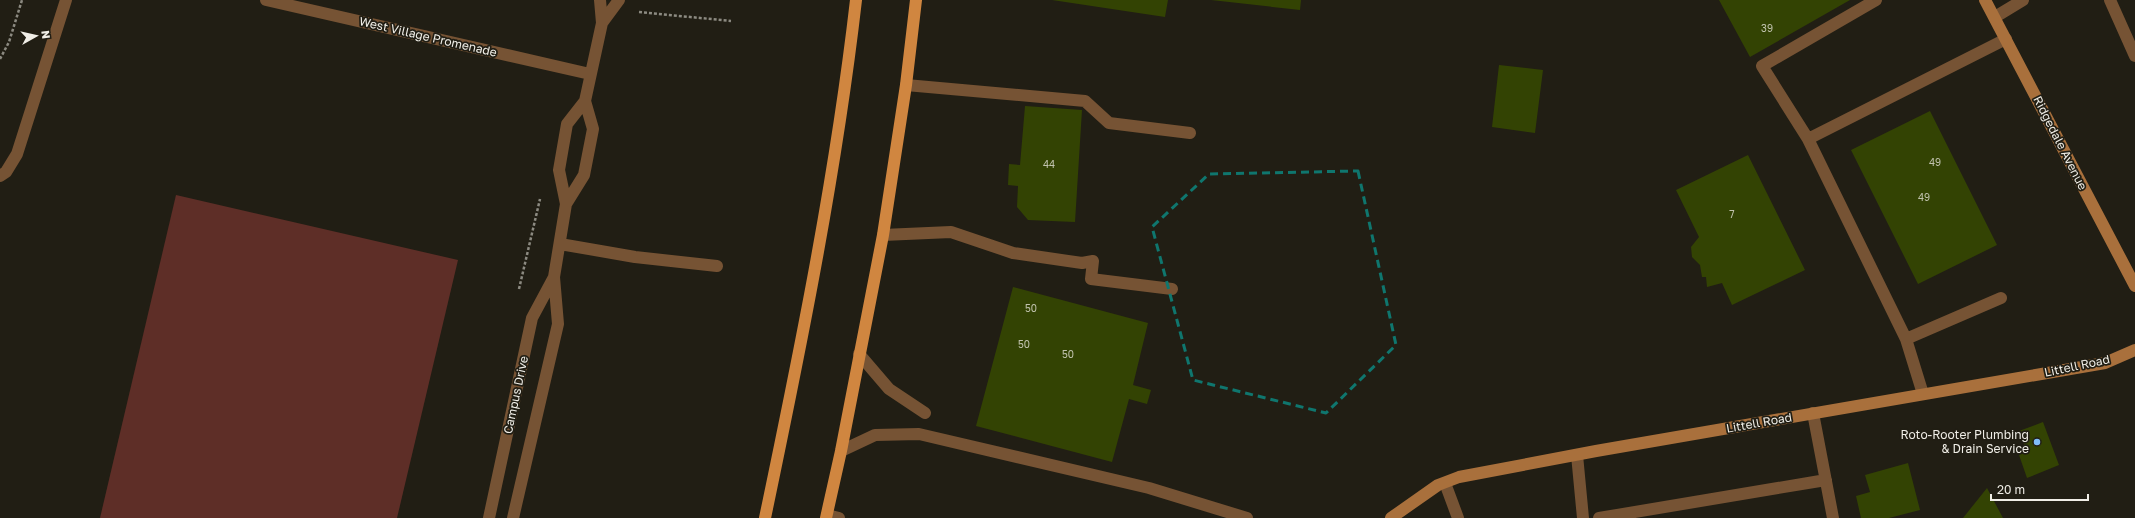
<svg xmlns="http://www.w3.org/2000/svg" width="2135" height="518" font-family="'Golos Text',sans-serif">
<rect width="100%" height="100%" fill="#211e14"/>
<!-- green -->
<path fill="#5e2e27" d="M 176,195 L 458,260 L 397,518 L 100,518 Z"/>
<!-- building -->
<path fill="#334303" d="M 1052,0 L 1168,0 L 1165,17 Z
M 1211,0 L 1301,0 L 1300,10 Z
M 1719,0 L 1850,0 L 1750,57 Z
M 1499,65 L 1543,70 L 1535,133 L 1492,127 Z
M 1025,106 L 1082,110 L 1075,222 L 1028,220 L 1017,207 L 1018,186 L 1008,185 L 1009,164 L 1020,165 Z
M 1930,111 L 1997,245 L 1918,284 L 1851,150 Z
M 1748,155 L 1805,270 L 1732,305 L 1722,283 L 1707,287 L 1706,277 L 1702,277 L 1700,265 L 1692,257 L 1691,247 L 1699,237 L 1676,190 Z
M 1013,287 L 1148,323 L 1133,385 L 1151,390 L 1147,404 L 1129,399 L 1112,462 L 976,426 Z
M 2043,422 L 2059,465 L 2027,478 L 2019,455 L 2027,452 L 2019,431 Z
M 1908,463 L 1920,510 L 1889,518 L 1861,518 L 1856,496 L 1870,492 L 1865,475 Z
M 1987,488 L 2003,518 L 1963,518 Z"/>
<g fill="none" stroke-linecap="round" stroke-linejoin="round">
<!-- path -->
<path stroke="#8c8a81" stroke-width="2.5" stroke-dasharray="3 2" stroke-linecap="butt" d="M 639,12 L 731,21
M 0,59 L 9,42 L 22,0
M 519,289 L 540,199"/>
<!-- lane -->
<path stroke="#765334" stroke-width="12" d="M 266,0 L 590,74
M 1876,0 L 1762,66 L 1808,139 L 2006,39
M 2110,0 L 2135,56
M 1995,17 L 2023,0
M 602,23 L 619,0
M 906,85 L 1085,101 L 1109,123 L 1190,133
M 1808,139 L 1906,339 L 1923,394
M 0,176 L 6,172 L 17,154 L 66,0
M 566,204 L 584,175 L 593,129 L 585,101 L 602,23 L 600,0
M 883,235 L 951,232 L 1013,253 L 1082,263 L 1093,261 L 1091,279 L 1172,289
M 560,244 L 635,257 L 717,266
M 1906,339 L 2001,298
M 859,354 L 889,389 L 925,413
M 1813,413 L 1833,518
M 841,451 L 875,435 L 919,434 L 1149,488 L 1247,518
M 1577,455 L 1583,518
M 1445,483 L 1458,518
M 827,515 L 839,518
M 489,518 L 532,318 L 554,277
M 513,518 L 558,324 L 554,277 L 566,204 L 559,170 L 567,124 L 585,101
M 1599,518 L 1826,480"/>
<!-- secondary -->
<path stroke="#a9703c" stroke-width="12" d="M 1985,0 L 2135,286
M 1391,518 L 1438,485 L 1459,477 L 1596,451 L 2105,363 L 2135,350"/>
<!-- primary -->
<path stroke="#d08640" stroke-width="12" d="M 765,518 C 801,346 836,174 856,0
M 826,518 L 841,451 L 883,235 L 906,85 L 916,0"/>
</g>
<!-- marked area -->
<path fill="none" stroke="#0f766e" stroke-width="3" stroke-dasharray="8 5" stroke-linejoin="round" d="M 1358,171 L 1396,345 L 1326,413 L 1193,380 L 1152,227 L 1209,174 Z"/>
<!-- markers -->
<circle fill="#7fbdfa" stroke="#211e14" stroke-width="1.5" cx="2037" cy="442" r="4"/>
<g text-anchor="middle" stroke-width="3.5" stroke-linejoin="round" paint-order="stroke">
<!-- number labels -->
<g font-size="10" fill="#c1c3ae">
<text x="1767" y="32">39</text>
<text x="1935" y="166">49</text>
<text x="1049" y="168">44</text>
<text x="1924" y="201">49</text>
<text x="1732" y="218">7</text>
<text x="1031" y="312">50</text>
<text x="1024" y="348">50</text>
<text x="1068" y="358">50</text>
</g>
<!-- street labels -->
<g font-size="12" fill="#f0eee7" stroke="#211e14">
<text transform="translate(428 37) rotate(13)" y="4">West Village Promenade</text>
<text transform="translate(2060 143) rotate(63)" y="4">Ridgedale Avenue</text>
<text transform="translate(2077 366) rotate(-12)" y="4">Littell Road</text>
<text transform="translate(516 395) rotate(-78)" y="4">Campus Drive</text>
<text transform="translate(1759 423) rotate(-10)" y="4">Littell Road</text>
</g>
<!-- poi labels -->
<g font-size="12" fill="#f0eee7" stroke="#211e14" text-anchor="end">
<text x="2029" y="439">Roto-Rooter Plumbing<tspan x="2029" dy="14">&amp; Drain Service</tspan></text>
</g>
</g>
<!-- north arrow -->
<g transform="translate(36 36) rotate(82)" stroke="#211e14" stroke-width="3" paint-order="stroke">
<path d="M0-3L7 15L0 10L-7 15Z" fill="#f0eee7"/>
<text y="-6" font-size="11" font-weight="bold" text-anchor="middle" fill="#f0eee7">N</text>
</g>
<!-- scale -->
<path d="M1991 494v6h97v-6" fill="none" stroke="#f0eee7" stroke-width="2"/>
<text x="1997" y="494" font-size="12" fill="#f0eee7" stroke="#211e14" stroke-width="3" paint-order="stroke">20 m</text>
</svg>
